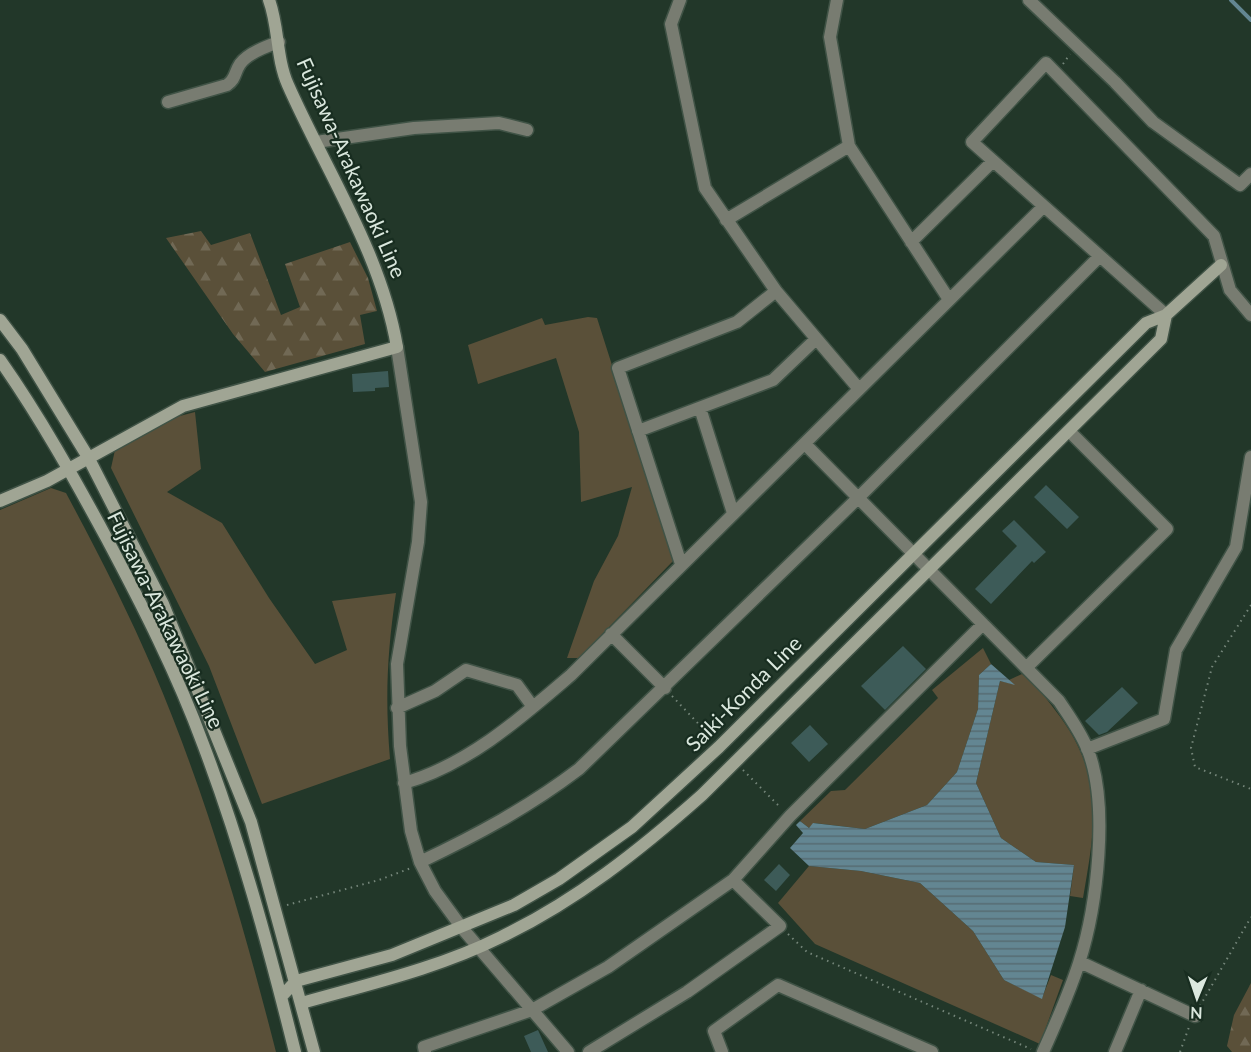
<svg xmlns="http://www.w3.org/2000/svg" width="1251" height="1052" font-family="Lato,sans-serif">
<defs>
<pattern id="forest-firs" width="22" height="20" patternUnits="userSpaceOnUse" patternTransform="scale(1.5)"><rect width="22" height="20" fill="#5a5039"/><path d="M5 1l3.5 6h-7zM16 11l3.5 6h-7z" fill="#716955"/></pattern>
<pattern id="water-rules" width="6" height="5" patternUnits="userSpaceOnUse" patternTransform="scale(1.5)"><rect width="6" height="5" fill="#638692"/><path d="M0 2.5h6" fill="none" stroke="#566c72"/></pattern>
</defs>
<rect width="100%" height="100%" fill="#223729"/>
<!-- green -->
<path fill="#5a5039" d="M 588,317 L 597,318 L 674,560 L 579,658 L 567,658 L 594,581 L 618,536 L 632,487 L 581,502 L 579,432 L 556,358 L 478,384 L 468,345 L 542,318 L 545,325 Z
M 195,412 L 201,469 L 167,492 L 222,523 L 269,598 L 315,664 L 347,650 L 332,601 L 396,593 C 387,653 385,699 390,759 L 262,804 L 209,666 L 111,468 L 115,450 L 176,417 Z
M 51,488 L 66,493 C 97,551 128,611 154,672 C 206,794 243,923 276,1052 L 0,1052 L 0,510 Z
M 983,648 L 991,664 L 979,675 L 978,709 L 957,772 L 927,805 L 865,829 L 814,823 L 809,828 L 800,821 L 831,791 L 845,790 L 938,698 L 932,690 Z
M 1022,674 C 1036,683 1045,697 1055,710 C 1105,774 1096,823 1083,898 L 1070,896 L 1074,865 L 1036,862 L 1001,838 L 976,783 L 1000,681 L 1013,684 L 1009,680 Z
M 809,866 L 861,871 L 920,883 L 973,931 L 1004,980 L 1042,998 L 1051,975 L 1063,980 L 1040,1044 L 815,944 L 778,903 Z"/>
<!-- forest -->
<path fill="url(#forest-firs)" d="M 201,231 L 211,245 L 250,233 L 281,315 L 300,307 L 285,264 L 350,242 L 368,278 L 377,311 L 360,315 L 365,344 L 265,372 L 233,334 L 166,238 Z
M 1251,983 L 1251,1052 L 1232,1052 L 1227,1046 L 1234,1015 Z"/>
<!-- water -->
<path fill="url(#water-rules)" d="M 991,664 L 1015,685 L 1000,681 L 976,783 L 1001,838 L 1036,862 L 1074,865 L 1065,927 L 1042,999 L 1004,980 L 973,931 L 920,883 L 861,871 L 809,866 L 790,848 L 803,833 L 796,825 L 800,821 L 809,828 L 813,823 L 865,829 L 927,805 L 957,772 L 978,709 L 979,675 Z"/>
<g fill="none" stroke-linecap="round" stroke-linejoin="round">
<!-- stream -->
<path stroke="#638692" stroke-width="4" d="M 1231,0 L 1251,20"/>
</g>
<!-- building -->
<path fill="#3d5b58" d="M 388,371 L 389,387 L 375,388 L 375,391 L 353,392 L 352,374 Z
M 1046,485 L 1079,517 L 1067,529 L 1034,497 Z
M 1014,520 L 1046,552 L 1034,563 L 1032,561 L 991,604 L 975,589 L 1017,546 L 1002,531 Z
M 903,646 L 926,669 L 885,710 L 861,686 Z
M 1122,687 L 1138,703 L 1107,732 L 1099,735 L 1085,721 Z
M 810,725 L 828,744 L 809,762 L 791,743 Z
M 779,864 L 790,875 L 776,891 L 764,880 Z
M 538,1030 L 548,1052 L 531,1052 L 524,1036 Z"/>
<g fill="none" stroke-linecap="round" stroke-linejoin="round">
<defs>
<path id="street" d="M 680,0 L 671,24 L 705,188 L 776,291 L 859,389
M 837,0 L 830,37 L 849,146 L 948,298
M 1029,0 L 1115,82 L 1153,122 L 1240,185 L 1251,174
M 168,102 L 227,85 C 236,79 234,73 240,64 C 247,54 267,46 279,42
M 316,142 L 414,128 L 499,123 L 527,130
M 726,220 L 849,146
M 911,242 L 992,162
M 1166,315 L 972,142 L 1046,63 L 1214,236 L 1230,290 L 1251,315
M 397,347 L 421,502 L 418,542 L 397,664 L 400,746 L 411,831 L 420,862 L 435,891 L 462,928 L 568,1052
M 700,408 L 733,513
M 638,431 L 773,380 L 815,340
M 805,444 L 1059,701 C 1069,716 1080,731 1087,748 C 1110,803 1097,907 1079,963 C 1069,994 1056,1023 1043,1052
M 681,564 L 618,368 L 737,322 L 776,291
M 611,634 L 665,688
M 1027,667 L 1167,529 L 1069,431
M 397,708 L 435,691 L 466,670 L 517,685 L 533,707
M 1087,749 L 1164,719 L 1176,650 L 1236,547 L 1251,457
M 404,783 C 468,765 522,717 571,675 L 1043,207
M 420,862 C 477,835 529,807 579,769 L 858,498 L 1099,257
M 1080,962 L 1195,1016
M 425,1052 L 424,1047 L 532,1010 L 608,967 L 733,880 L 790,816 L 983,624
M 589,1052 L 687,992 L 780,926 L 733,880
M 722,1052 L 714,1031 L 778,985 L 932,1052
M 1115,1052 L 1141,990"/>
<path id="secondary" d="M 0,320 L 22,349 L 88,457 L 163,604 L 251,822 L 314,1052
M 0,360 C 40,417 74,478 107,539 C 142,605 177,673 203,744 C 241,844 269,948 295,1052
M 0,501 L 47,481 L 183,406 L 397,347 C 381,253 326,171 288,85 C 276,58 279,27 269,0
M 281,997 L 296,981 L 392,955 L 514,905 L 559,879 L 632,827 L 719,747 L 1146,323 L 1166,315 L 1221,265
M 302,1003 C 369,984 439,968 501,937 C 576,901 640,850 702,795 L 1161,339 L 1166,315"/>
</defs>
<!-- street casing -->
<use href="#street" stroke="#405346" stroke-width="15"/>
<!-- secondary casing -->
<use href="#secondary" stroke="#405346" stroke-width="15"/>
<!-- path -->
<path stroke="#75867a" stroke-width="2" stroke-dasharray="1.5 4.5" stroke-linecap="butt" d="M 1063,64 L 1070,54
M 1251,605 L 1212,667 L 1191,748 L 1195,767 L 1251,789
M 672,696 L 711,737
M 743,770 L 781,808
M 287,905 L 379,880 L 411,868
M 788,934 L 807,952 L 1031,1049
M 1200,1006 L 1251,917
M 1180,1052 L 1189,1027"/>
<!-- street -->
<use href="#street" stroke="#787c71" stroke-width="12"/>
<!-- secondary -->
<use href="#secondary" stroke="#a0a594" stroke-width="12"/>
</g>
<g text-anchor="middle" stroke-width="4.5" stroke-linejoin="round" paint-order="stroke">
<!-- street labels -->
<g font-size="21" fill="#dbe8de" stroke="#182d20">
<text transform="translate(351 168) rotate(66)" y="7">Fujisawa-Arakawaoki Line</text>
<text transform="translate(165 620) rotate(64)" y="7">Fujisawa-Arakawaoki Line</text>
<text transform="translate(744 694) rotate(-45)" y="7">Saiki-Konda Line</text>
</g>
</g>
<!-- north arrow -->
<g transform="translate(1197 998) rotate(182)" stroke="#182d20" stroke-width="4.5" paint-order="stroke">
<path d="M0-4.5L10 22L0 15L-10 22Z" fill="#dbe8de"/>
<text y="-9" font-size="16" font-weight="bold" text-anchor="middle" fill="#dbe8de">N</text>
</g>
</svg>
